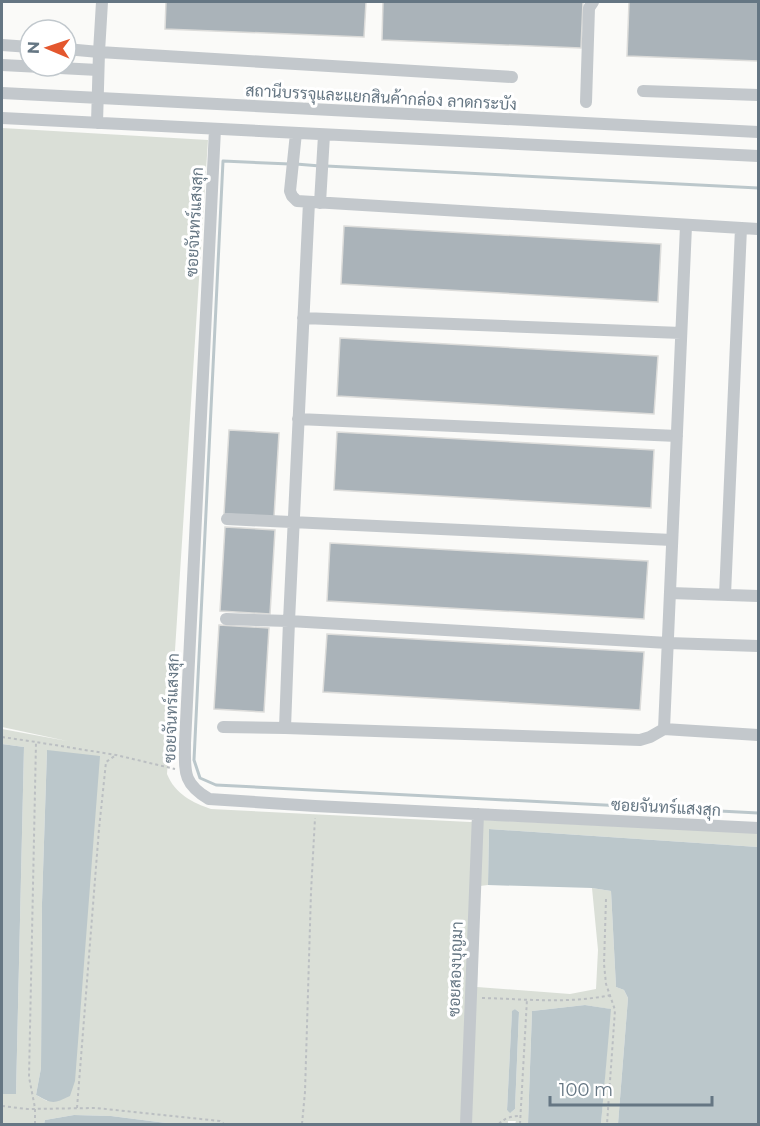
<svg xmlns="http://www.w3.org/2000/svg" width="760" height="1126" font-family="Montserrat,Sarabun,sans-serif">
<rect width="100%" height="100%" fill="#fafaf8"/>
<!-- green -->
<path fill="#dadfd7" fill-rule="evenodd" d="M 2,128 L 208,140 L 167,774 C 175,794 193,803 211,809 L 470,822 L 485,820 L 758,833 L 758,847 L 489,829 L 488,885 L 480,886 L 477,987 L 570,994 L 596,989 L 598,950 L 592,888 L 611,891 L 616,987 L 624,990 L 628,998 L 618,1124 L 601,1124 L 610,1009 L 585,1005 L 532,1011 L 528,1124 L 515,1124 L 516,1121 L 508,1121 L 508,1124 L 174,1124 L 111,1116 L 74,1115 L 45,1120 L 44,1124 L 2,1124 L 2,1094 L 16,1094 L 24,747 L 2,744 L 2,729 L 67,741 L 2,727 ZM 47,750 L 47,1101 L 36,1095 L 41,1068 L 42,903 ZM 515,1009 L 519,1012 L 515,1109 L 511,1112 L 507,1110 L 512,1012 Z"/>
<!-- water -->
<path fill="#bbc7cb" d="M 2,744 L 24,747 L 16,1094 L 2,1094 Z
M 47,750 L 100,756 L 75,1081 L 70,1096 C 53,1104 53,1104 36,1095 L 41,1068 L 42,903 Z
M 489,829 L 758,847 L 758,1124 L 618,1124 L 628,998 L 624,990 L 616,987 L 611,891 L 592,888 L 488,885 Z
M 585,1005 L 611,1009 L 601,1124 L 528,1124 L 532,1011 Z
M 515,1009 L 519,1012 L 515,1109 L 510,1113 L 507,1110 L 512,1011 Z
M 74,1115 L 111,1116 L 174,1124 L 44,1124 L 45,1120 Z"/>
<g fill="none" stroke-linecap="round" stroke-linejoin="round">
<!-- stream -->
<path stroke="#bbc7cb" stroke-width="3" d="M 290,164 L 223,161 L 194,760 L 200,778 L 216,785 L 758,813
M 296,164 L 320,166
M 326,166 L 758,188"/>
</g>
<!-- building -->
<path fill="#aab3b9" stroke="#dcdcda" stroke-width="1.5" d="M 166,2 L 366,2 L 364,37 L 165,29 Z
M 383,2 L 583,2 L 581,48 L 382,40 Z
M 629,2 L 758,2 L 758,61 L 627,56 Z
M 344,226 L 661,244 L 658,302 L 341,284 Z
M 340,338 L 658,356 L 654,414 L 337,396 Z
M 229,430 L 279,433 L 274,517 L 224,514 Z
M 337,432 L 654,450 L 651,508 L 334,490 Z
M 225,527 L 275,530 L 270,614 L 220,611 Z
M 330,543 L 648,561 L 644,619 L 327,601 Z
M 219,625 L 269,628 L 264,712 L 214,709 Z
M 327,634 L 644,652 L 640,710 L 323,692 Z"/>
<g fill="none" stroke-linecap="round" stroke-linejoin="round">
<!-- path -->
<path stroke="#bbbfc2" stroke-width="2" stroke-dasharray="3 3" stroke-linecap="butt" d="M 2,737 L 36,742
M 606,899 L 604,964 L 606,984 L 615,1010 L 607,1124
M 482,998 C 525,999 568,1004 611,995
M 2,1106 L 27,1109 L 96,1108 L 220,1121 L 224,1124
M 77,1108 L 99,829 L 106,762 L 116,755
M 35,1124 L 35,1108 L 29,1077 L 36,742 L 116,755 L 175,769
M 302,1124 L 305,1092 L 311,892 L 315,818
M 499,1124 C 504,1118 512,1116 520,1116
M 520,1124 L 527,999"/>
<!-- minor -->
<path stroke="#c3c8cc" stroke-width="12" d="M 2,45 L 30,47
M 66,49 L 99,52 L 102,2
M 2,65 L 98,70
M 643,91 L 758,95
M 2,93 L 758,132
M 586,102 L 589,8 L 593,2
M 2,118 L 758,156
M 97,123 L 99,52 L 512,77
M 215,129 L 185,743 C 185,771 182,783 209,799 L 315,806 L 758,828
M 296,133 L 290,191 L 292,196 L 297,201 L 758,229
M 320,203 L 324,135
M 303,318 L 681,333
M 298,419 L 677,436
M 227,519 L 672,540
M 670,593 L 758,596
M 725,595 L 741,228
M 226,619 L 289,621 L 668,643 L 758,646
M 223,727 L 285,728 L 640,740 L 650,737 L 664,729 L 758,735
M 285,728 L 289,621 L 309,202
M 664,729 L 686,226
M 466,1124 L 478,814"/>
</g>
<g text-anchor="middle" stroke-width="6" stroke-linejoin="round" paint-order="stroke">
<!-- street labels -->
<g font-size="16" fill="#657683" stroke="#fff">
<text transform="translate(381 97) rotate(3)" y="6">สถานีบรรจุและแยกสินค้ากล่อง ลาดกระบัง</text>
<text transform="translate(194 222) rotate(-87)" y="6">ซอยจันทร์แสงสุก</text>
<text transform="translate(171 708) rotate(-88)" y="6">ซอยจันทร์แสงสุก</text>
<text transform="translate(666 807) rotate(3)" y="6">ซอยจันทร์แสงสุก</text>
<text transform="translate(455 969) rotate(-88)" y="6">ซอยสองบุญมา</text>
</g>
</g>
<!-- border -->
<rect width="760" height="1126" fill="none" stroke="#657683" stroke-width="6"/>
<!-- north arrow -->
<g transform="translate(48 48) rotate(272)"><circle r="28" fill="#ffffff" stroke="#c1c8cd" stroke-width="1.5"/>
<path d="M0-4.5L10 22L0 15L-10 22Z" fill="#e4572e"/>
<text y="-9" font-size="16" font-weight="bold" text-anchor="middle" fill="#657683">N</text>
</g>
<!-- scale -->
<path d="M550 1096v9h162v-9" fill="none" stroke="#657683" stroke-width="3"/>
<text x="559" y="1096" font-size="18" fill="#657683" stroke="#ffffff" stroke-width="4.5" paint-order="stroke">100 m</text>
</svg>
